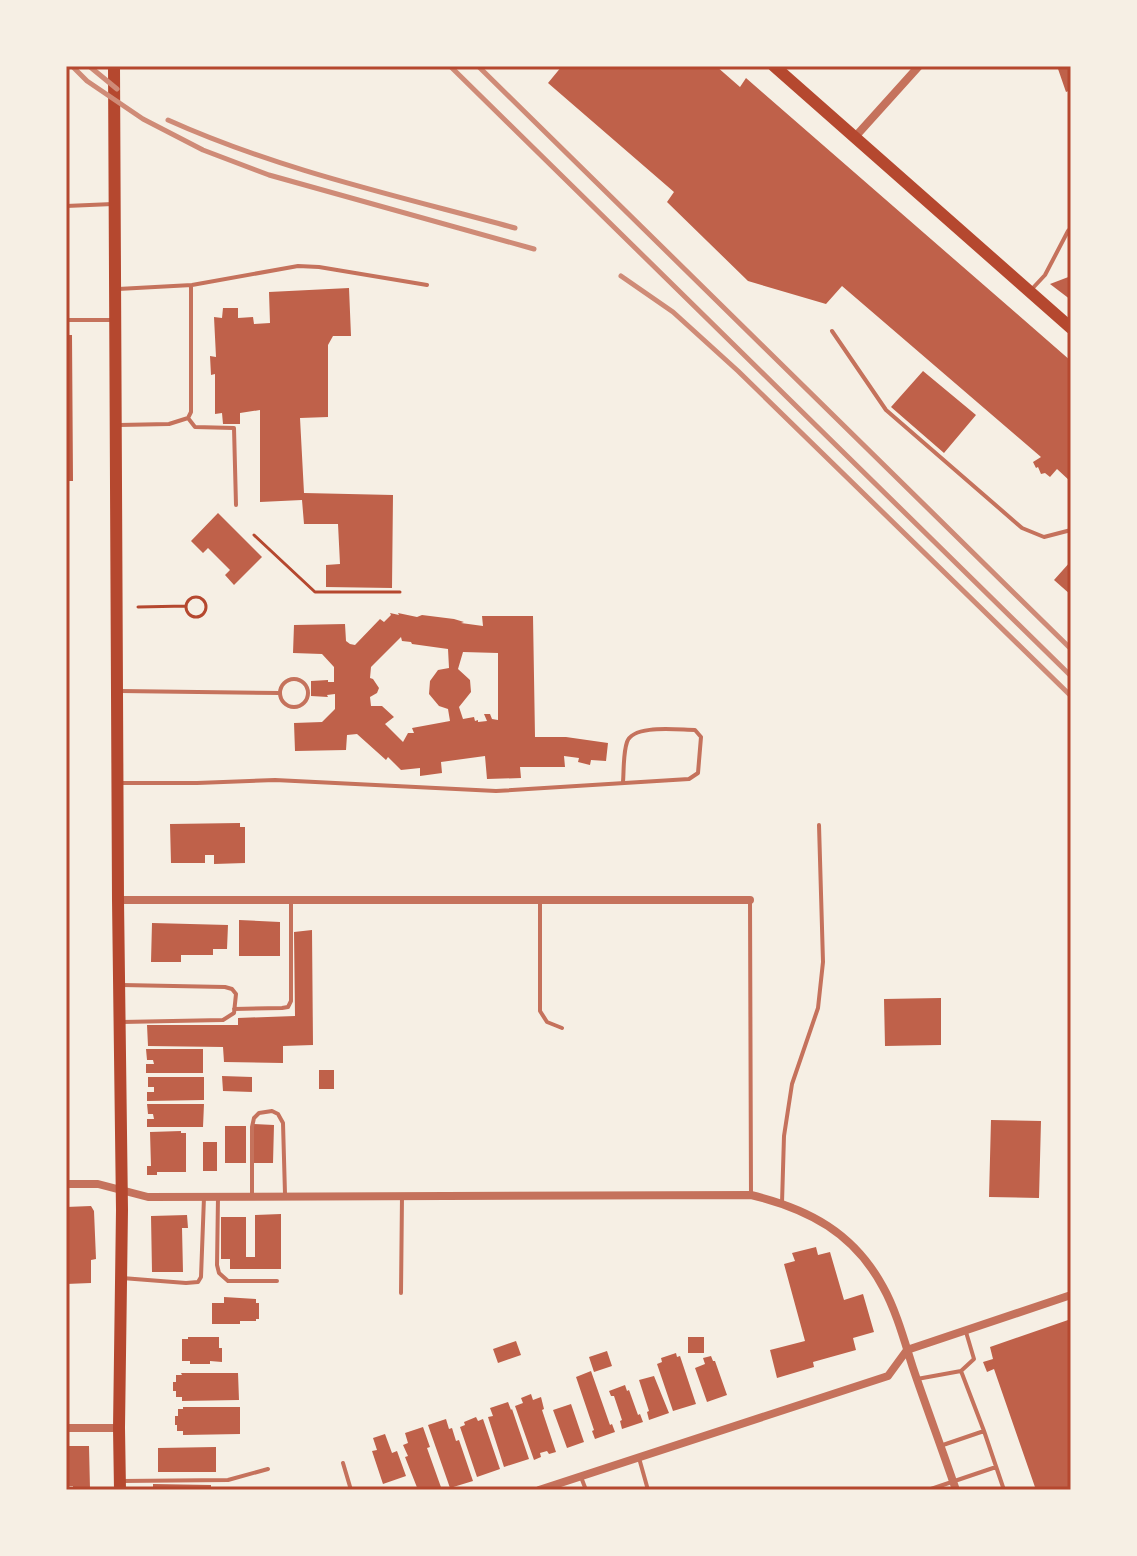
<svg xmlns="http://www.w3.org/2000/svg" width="1137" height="1556" font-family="'Sofia Sans Condensed',sans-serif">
<rect width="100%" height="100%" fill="#f6efe4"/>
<!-- building -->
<path fill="#bf614a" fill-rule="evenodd" d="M 562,66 L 716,66 L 740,87 L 746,78 L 1071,361 L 1071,482 L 1057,469 L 1050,477 L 1045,473 L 1041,474 L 1038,467 L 1036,468 L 1033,462 L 1041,457 L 842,286 L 826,304 L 748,281 L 667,202 L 674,192 L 548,83 Z
M 1057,66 L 1071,66 L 1071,90 L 1066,92 Z
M 1071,276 L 1071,300 L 1050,284 Z
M 349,288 L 351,336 L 333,336 L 328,345 L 328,417 L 300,418 L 304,493 L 393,495 L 392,588 L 326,587 L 326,565 L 340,564 L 338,524 L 304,524 L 302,500 L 260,502 L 260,410 L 240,413 L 240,424 L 223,424 L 222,413 L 215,414 L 215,374 L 211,375 L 210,356 L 216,357 L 214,317 L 222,318 L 223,308 L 238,308 L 238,318 L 253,317 L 254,324 L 270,323 L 269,292 Z
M 66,335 L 72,335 L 73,481 L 66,481 Z
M 923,371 L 976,415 L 944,453 L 891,407 Z
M 218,513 L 262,557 L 234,585 L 225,575 L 230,570 L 208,548 L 203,553 L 191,541 Z
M 1071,561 L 1071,595 L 1054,580 Z
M 390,613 L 399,615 L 398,613 L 417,617 L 422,615 L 454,619 L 464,622 L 461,623 L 483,626 L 482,616 L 533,616 L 535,737 L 566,737 L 608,743 L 606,761 L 591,760 L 590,765 L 578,762 L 579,758 L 564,756 L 565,767 L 520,767 L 521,778 L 487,779 L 485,756 L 441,762 L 442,773 L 420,776 L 420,768 L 401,770 L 388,757 L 386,760 L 357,734 L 347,735 L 346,750 L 295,751 L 294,723 L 322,722 L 335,709 L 335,694 L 327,695 L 328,697 L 311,696 L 311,681 L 328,680 L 328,682 L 334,682 L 334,667 L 322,654 L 293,653 L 294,625 L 345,624 L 346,641 L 350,644 L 355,645 L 380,619 L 384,622 L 391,615 ZM 401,637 L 402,641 L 411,642 L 412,644 L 448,649 L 449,668 L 438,670 L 430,681 L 429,694 L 439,706 L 448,709 L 450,721 L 412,728 L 414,733 L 408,733 L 403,742 L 385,724 L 394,717 L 382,706 L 371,706 L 370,697 L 377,693 L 379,688 L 373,679 L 370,678 L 371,667 ZM 463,652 L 498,653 L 498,720 L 492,719 L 490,714 L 484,714 L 487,721 L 478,722 L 478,720 L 475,721 L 474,717 L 463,719 L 459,707 L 471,692 L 470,680 L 458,669 Z
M 240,823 L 240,827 L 245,827 L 245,863 L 214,864 L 214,855 L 205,855 L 205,863 L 171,863 L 170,824 Z
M 239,920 L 280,922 L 280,956 L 239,956 Z
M 152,923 L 228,925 L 227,949 L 213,949 L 213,955 L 181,955 L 181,962 L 151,962 Z
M 312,930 L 313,1045 L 283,1046 L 283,1063 L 224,1062 L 223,1047 L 148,1046 L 147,1025 L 238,1025 L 238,1018 L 295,1016 L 294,932 Z
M 941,998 L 941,1045 L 885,1046 L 884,999 Z
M 146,1049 L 203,1049 L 203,1073 L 146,1073 L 146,1064 L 154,1064 L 153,1060 L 147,1060 Z
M 319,1070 L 334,1070 L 334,1089 L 319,1089 Z
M 222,1076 L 252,1077 L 252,1092 L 223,1091 Z
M 148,1077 L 204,1077 L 204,1100 L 147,1101 L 147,1092 L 154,1092 L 154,1087 L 148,1087 Z
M 147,1104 L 204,1104 L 203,1127 L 147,1127 L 147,1119 L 154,1119 L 153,1114 L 148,1114 Z
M 991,1120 L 1041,1121 L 1039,1198 L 989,1197 Z
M 254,1124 L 274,1125 L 273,1163 L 254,1163 Z
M 225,1126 L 246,1126 L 246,1163 L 225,1163 Z
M 181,1131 L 181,1133 L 186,1133 L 186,1172 L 157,1172 L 157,1175 L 147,1175 L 147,1166 L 151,1166 L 150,1132 Z
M 203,1142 L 217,1142 L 217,1171 L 203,1171 Z
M 91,1206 L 94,1211 L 96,1259 L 91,1260 L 91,1283 L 66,1284 L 66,1207 Z
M 281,1214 L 281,1269 L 230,1269 L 230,1259 L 221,1259 L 221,1217 L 246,1217 L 246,1257 L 255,1257 L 255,1215 Z
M 187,1215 L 188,1228 L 182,1228 L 183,1272 L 152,1272 L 151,1216 Z
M 816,1247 L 818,1255 L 830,1252 L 844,1300 L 863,1294 L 874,1332 L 853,1338 L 856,1350 L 813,1362 L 814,1367 L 777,1378 L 770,1350 L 805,1341 L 784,1264 L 795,1261 L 792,1253 Z
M 224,1297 L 256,1299 L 256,1303 L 259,1303 L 259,1319 L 256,1319 L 256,1321 L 240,1321 L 240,1324 L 212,1324 L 212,1303 L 224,1303 Z
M 1071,1319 L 1071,1490 L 1036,1490 L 994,1369 L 987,1372 L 983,1362 L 993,1359 L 990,1347 Z
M 188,1337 L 219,1337 L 219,1348 L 222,1348 L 222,1362 L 210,1361 L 210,1364 L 190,1364 L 190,1361 L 182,1361 L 182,1339 L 188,1339 Z
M 688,1337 L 704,1337 L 704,1353 L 688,1353 Z
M 516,1341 L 521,1355 L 498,1363 L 493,1349 Z
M 607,1351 L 612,1366 L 594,1372 L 589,1357 Z
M 676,1353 L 677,1357 L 680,1356 L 696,1404 L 673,1411 L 657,1364 L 662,1362 L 661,1358 Z
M 711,1356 L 713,1361 L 715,1361 L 727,1395 L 707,1402 L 695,1368 L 705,1364 L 703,1358 Z
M 591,1371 L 610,1425 L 612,1424 L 615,1432 L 595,1439 L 592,1431 L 594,1430 L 576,1377 Z
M 181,1373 L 238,1373 L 239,1400 L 182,1401 L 182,1397 L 176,1397 L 176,1391 L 173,1391 L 173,1382 L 176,1382 L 176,1375 L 182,1375 Z
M 654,1376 L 669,1413 L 649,1420 L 647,1412 L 649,1411 L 639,1380 Z
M 625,1385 L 627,1391 L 629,1390 L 638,1415 L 640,1414 L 643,1422 L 622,1429 L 620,1421 L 622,1420 L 614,1396 L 611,1396 L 609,1391 Z
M 531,1394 L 533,1400 L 541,1397 L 544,1409 L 542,1410 L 556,1452 L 549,1454 L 547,1451 L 540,1453 L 541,1457 L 534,1460 L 515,1406 L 523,1403 L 521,1398 Z
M 508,1402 L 511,1410 L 512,1409 L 529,1459 L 504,1467 L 488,1417 L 493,1416 L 490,1408 Z
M 571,1404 L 584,1442 L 567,1448 L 553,1410 Z
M 183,1407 L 240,1407 L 240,1434 L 183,1435 L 183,1431 L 177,1431 L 177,1425 L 175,1425 L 175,1416 L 178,1416 L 178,1409 L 183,1409 Z
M 476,1417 L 478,1421 L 483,1419 L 500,1469 L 477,1477 L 460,1427 L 465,1425 L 464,1422 Z
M 446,1419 L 449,1429 L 452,1428 L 456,1441 L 459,1440 L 473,1481 L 450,1488 L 428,1425 Z
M 423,1427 L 430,1447 L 427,1448 L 442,1490 L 418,1490 L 405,1457 L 408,1456 L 403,1445 L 408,1443 L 405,1433 Z
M 385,1434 L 392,1453 L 397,1451 L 406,1476 L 383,1484 L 372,1451 L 377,1450 L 373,1438 Z
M 66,1446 L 89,1446 L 90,1489 L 73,1490 L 73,1486 L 66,1486 Z
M 216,1447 L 216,1472 L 158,1472 L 158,1448 Z
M 153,1484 L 211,1485 L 211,1490 L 153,1490 Z"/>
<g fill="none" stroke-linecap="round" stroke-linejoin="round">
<!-- path -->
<path stroke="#b5482f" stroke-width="3" d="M 254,535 L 315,592 L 400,592
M186 607a10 10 0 1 1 20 0a10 10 0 1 1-20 0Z
M 138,607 L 186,606"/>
<!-- service -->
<path stroke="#c5725c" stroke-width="4" d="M 66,206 L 113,204
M 118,289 L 192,285 L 298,266 L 319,267 L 427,285
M 1031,290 L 1045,275 L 1068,231 L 1071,228
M 66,320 L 112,320
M 832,331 L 886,410 L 1022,528 L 1044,537 L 1071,530
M 188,418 L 195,427 L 234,428 L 236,505
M 119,425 L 169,424 L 188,418 L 191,412 L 191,286
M280 693a14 14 0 1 1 28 0a14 14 0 1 1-28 0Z
M 120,691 L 280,693
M 120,783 L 197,783 L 275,780 L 496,791 L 689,779 L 698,773 L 701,737 L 695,730 C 678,730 633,724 627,742 C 623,754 624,770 623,782
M 540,900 L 540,1011 L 547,1022 L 562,1028
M 750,900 L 751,1194
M 122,985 L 225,987 L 232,989 L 236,994 L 234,1013 L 223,1020 L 122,1022
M 234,1009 L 282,1008 L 288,1007 L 291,1001 L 291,900
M 252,1196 L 252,1127 L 254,1118 L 259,1113 L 272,1111 L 278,1114 L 283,1123 L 285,1194
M 218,1197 L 217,1265 L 219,1273 L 228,1281 L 277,1281
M 782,1203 L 784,1136 L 792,1084 L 818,1008 L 823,962 L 819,825
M 122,1278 L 186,1283 L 198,1282 L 201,1277 L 204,1197
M 401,1293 L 402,1196
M 961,1371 L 974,1359 L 966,1332
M 917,1379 L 961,1371 L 984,1431
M 940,1446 L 984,1431 L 1004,1490
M 639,1458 L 648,1490
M 343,1463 L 351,1490
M 581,1477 L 586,1490
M 122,1481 L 228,1480 L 268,1469
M 928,1490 L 996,1467"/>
<!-- minor -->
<path stroke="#c5725c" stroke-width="8" d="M 855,137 L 919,66
M 118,900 L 750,900
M 66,1184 L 98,1184 L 148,1197 L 751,1195 C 809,1209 854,1233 883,1287 C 896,1310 905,1343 913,1368 C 927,1409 942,1449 956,1490
M 66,1428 L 119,1428
M 539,1490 L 888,1376 L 907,1350 L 1071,1295"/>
<!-- secondary -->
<path stroke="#b5482f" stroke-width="12" d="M 774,66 L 1071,328"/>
<!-- primary -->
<path stroke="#b5482f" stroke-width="12" d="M 114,66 L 118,900 L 122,1210 L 119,1428 L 120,1490"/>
<!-- rail -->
<path stroke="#cf8b77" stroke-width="5" d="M 72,66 L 87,81 L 143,119 L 203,150 L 269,175 L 534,249
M 89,66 L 117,89
M 450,66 L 1071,676
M 478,66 L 1071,649
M 168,120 C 279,170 398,196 515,228
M 621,276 L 673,312 L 738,371 L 1071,696"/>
</g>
<!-- border -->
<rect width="1137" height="1556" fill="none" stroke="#f6efe4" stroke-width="136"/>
<rect x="68" y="68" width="1001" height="1420" fill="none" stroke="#b5482f" stroke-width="3"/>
</svg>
